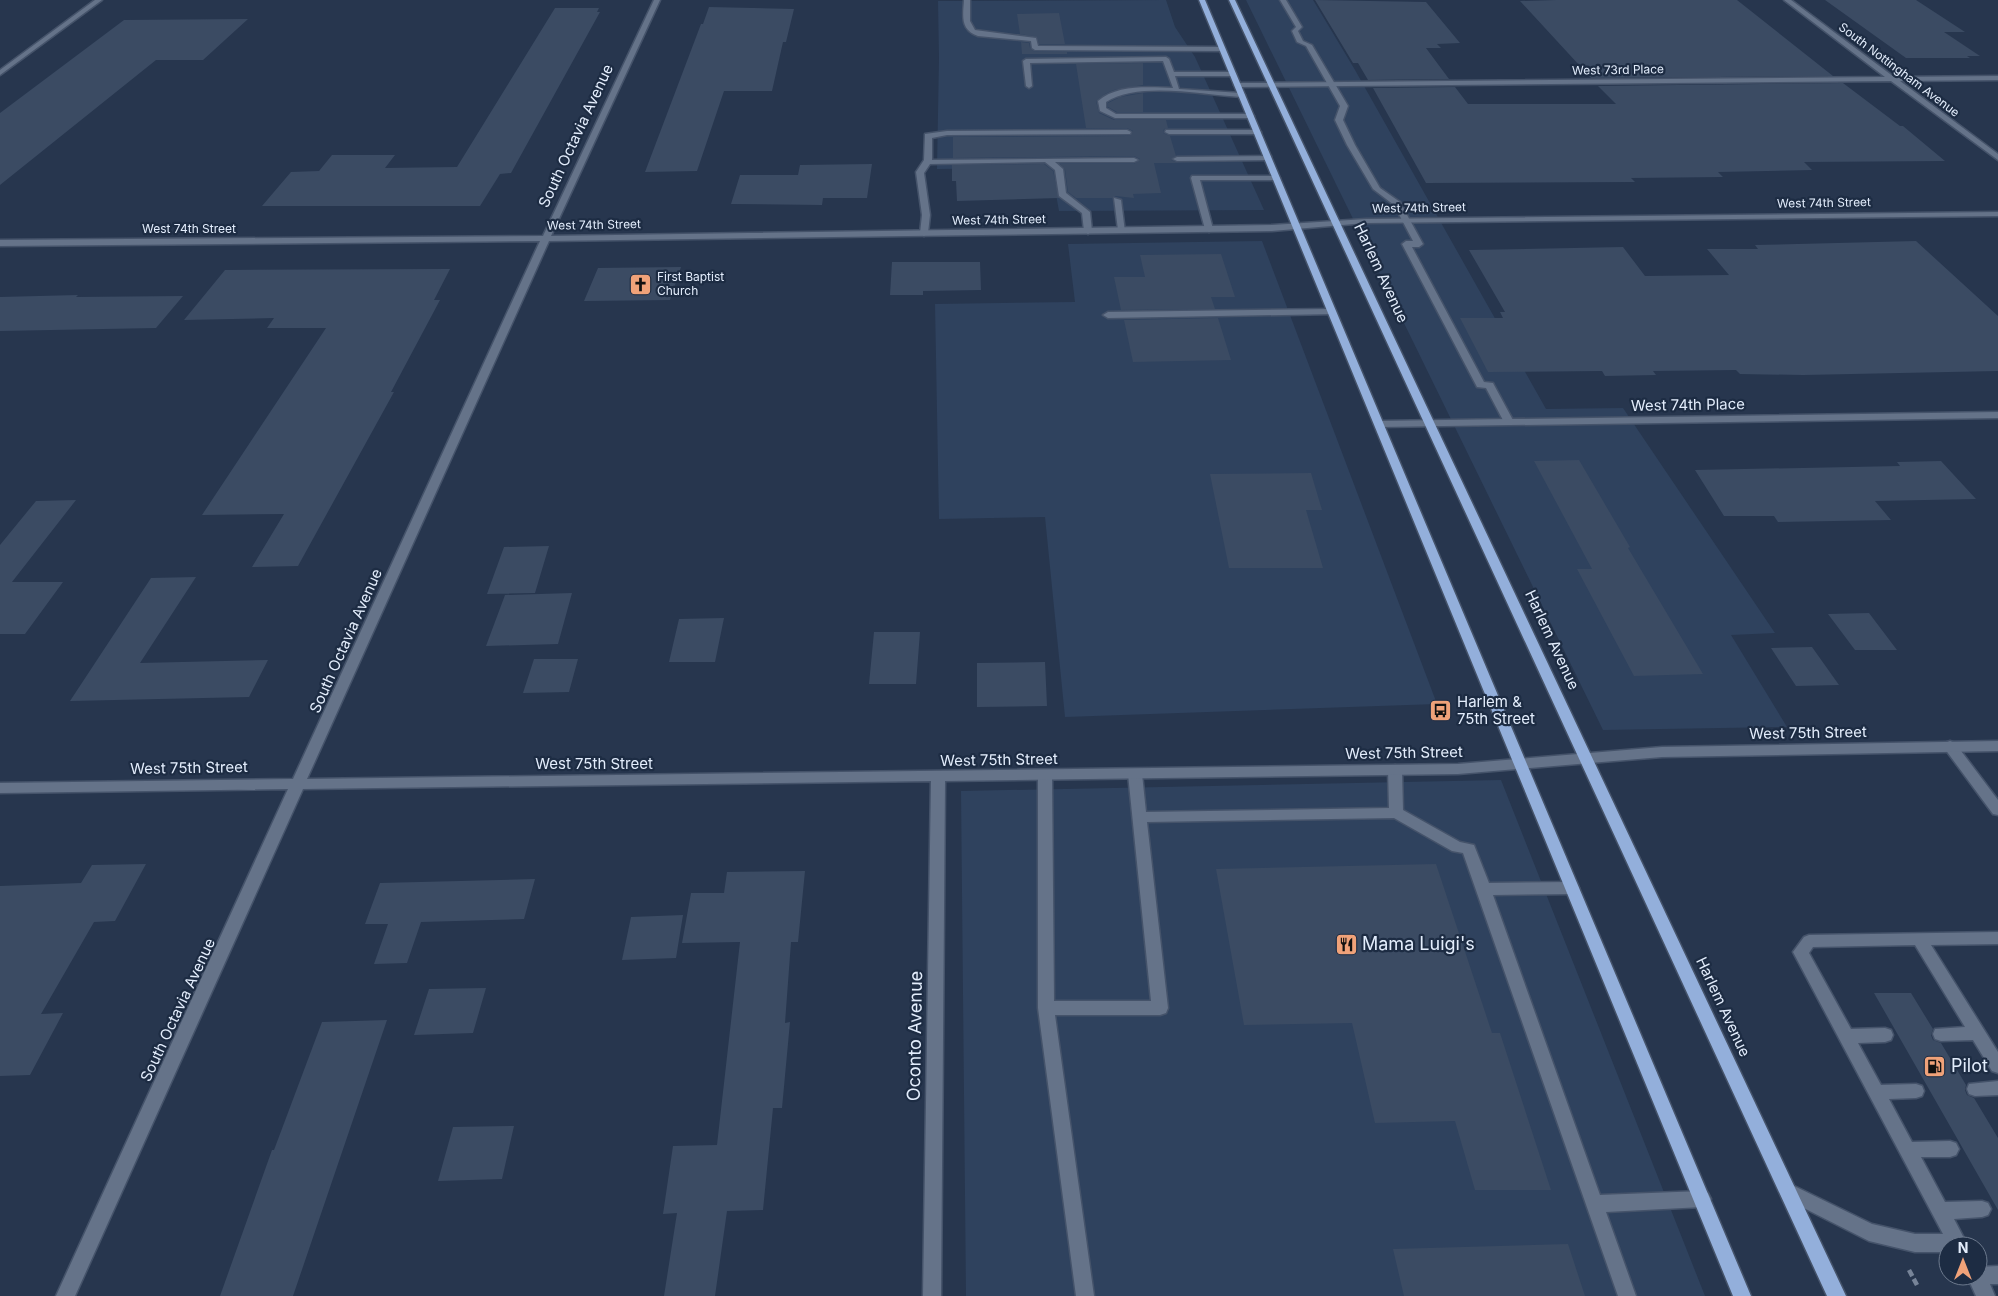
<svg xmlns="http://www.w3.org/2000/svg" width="1998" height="1296" font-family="Inter,sans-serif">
<rect width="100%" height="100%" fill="#27364e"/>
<!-- built -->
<path fill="#2f425e" d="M 1166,0 L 1175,27 L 1195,57 L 1264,210 L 1059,211 L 1053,178 L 1011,168 L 937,169 L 939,58 L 938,1 Z
M 1246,0 L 1313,0 L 1355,70 L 1546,409 L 1623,408 L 1775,633 L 1731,635 L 1787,727 L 1603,730 Z
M 1262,241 L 1437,704 L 1065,717 L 1045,517 L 939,519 L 935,304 L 1075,302 L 1068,244 Z
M 1501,780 L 1705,1296 L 966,1296 L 961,791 Z"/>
<!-- building -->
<path fill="#3b4b63" d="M 1315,0 L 1426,2 L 1460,43 L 1437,44 L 1441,48 L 1426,48 L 1449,79 L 1368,80 L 1358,63 L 1353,63 Z
M 1556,0 L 1737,0 L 1833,76 L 1591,78 L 1520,1 Z
M 1825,0 L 1916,0 L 1965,32 L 1944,32 L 1980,56 L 1967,56 L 1970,58 L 1906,58 Z
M 709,7 L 794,9 L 786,42 L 783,42 L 772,91 L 724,91 L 697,171 L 645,172 L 701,24 L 703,24 Z
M 555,8 L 599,8 L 597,12 L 600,12 L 511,173 L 500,174 L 480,206 L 262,206 L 291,172 L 319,171 L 332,155 L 395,155 L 385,168 L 457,167 Z
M 1059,13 L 1065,44 L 1039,44 L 1037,37 L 1020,34 L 1017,14 Z
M 248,19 L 203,60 L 156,60 L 0,185 L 0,113 L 124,20 Z
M 1021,42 L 1029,43 L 1030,48 L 1035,52 L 1067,52 L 1067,54 L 1022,54 Z
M 1143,63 L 1143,85 L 1114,90 L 1105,94 L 1096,101 L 1099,113 L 1114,120 L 1166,120 L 1168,128 L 1164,129 L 1163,133 L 1170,136 L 1176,156 L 1171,160 L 1178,163 L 1154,163 L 1161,193 L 1133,194 L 1134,198 L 1115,196 L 1112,198 L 1076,198 L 1068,192 L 1065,169 L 1060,164 L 1134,164 L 1140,159 L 1134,156 L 953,158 L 953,137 L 1130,136 L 1133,131 L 1127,128 L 1086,128 L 1076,64 Z
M 1843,83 L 1900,126 L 1903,126 L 1945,161 L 1804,162 L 1812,170 L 1718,172 L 1723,177 L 1631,178 L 1635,182 L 1426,183 L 1373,88 L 1455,87 L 1468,104 L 1616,104 L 1598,86 Z
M 1143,93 L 1143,112 L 1117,112 L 1108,107 L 1108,103 L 1120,97 Z
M 872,164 L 867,198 L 823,198 L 822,205 L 731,204 L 740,175 L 798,175 L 800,165 Z
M 1044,164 L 1053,171 L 1059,198 L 957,201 L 956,181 L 952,181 L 952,165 Z
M 1916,241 L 1998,316 L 1998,371 L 1803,375 L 1740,374 L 1736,370 L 1653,371 L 1656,375 L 1605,376 L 1602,371 L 1488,372 L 1460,318 L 1503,318 L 1500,312 L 1505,312 L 1469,250 L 1623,247 L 1645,276 L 1729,275 L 1707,249 L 1758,249 L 1755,245 Z
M 1221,254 L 1235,297 L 1211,297 L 1215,309 L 1121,310 L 1114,277 L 1145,277 L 1140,255 Z
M 892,262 L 980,262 L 981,290 L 923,291 L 923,295 L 890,295 Z
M 681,267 L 670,300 L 584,301 L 598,268 Z
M 450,269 L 434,300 L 440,300 L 391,392 L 394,392 L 298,566 L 252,567 L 284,514 L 202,515 L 326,328 L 267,328 L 274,318 L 184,320 L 225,270 Z
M 78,295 L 76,297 L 183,296 L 156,328 L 0,331 L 0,297 Z
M 1218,318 L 1231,360 L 1133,362 L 1124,320 Z
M 1579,460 L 1630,547 L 1628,548 L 1703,674 L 1634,676 L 1577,569 L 1592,569 L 1534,461 Z
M 1941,461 L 1976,499 L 1875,501 L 1891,520 L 1778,522 L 1774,516 L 1724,516 L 1695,470 L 1900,466 L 1897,462 Z
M 1311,473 L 1322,510 L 1306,510 L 1323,568 L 1229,568 L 1210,474 Z
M 76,500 L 12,582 L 63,582 L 25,634 L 0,634 L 0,545 L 36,501 Z
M 549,546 L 535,593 L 487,594 L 504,547 Z
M 196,577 L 140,663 L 268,660 L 249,697 L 70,701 L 151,578 Z
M 572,593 L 558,644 L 486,646 L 505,595 Z
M 1869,613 L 1897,650 L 1855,650 L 1828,614 Z
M 724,618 L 715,662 L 669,662 L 679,619 Z
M 874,632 L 920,632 L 916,684 L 869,684 Z
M 1812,647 L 1839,685 L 1796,686 L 1771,648 Z
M 534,659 L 578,659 L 569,692 L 523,693 Z
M 1045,662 L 1047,706 L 977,707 L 977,663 Z
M 146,864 L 115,921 L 94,922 L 41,1014 L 63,1013 L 30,1075 L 0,1076 L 0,886 L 81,883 L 92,865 Z
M 1436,864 L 1492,1033 L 1500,1033 L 1551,1190 L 1475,1190 L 1455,1121 L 1375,1123 L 1352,1023 L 1244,1025 L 1216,869 Z
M 805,871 L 798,942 L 791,942 L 785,1023 L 790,1022 L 782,1108 L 773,1108 L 763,1210 L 727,1211 L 715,1296 L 664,1296 L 677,1213 L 663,1214 L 673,1146 L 717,1145 L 740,942 L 682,943 L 691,893 L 724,893 L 727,872 Z
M 535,879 L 524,919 L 421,922 L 407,963 L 374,964 L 388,924 L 365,924 L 380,883 Z
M 683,915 L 676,958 L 622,960 L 631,917 Z
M 486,988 L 473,1033 L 414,1035 L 429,989 Z
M 1874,993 L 1911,993 L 1933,1029 L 1931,1035 L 1933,1040 L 1941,1043 L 1966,1085 L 1965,1090 L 1967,1095 L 1974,1098 L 1998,1138 L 1998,1210 Z
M 387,1020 L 293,1296 L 220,1296 L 272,1150 L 274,1150 L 322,1022 Z
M 514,1126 L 502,1179 L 438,1181 L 453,1127 Z
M 1568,1244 L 1585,1296 L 1404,1296 L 1393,1249 Z"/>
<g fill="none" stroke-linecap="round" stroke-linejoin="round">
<defs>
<path id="service" d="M 964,0 L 970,0 L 970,21 L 975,30 L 1036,38 L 1038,46 L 1222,47 L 1225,49 L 1222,51 L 1035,50 L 1032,48 L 1031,41 L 978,36 C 960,30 963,16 964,0 Z
M 1280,0 L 1286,0 L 1302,27 L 1298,31 L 1303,41 L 1312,45 L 1348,106 L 1343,120 L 1355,145 L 1380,188 L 1400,202 L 1423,244 L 1419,247 L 1412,247 L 1484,382 L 1493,383 L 1494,385 L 1514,422 L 1513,424 L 1505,424 L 1486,388 L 1477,387 L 1476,385 L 1402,244 L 1406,241 L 1413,241 L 1394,205 L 1373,189 L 1347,145 L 1335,120 L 1340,106 L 1306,46 L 1297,42 L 1292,31 L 1296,27 Z
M 1166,57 L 1169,59 L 1174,72 L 1233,72 L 1236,74 L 1233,76 L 1175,76 L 1179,89 L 1241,93 L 1245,95 L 1241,97 C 1203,95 1139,81 1106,102 L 1106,108 L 1116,114 L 1250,114 L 1254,116 L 1250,118 L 1115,118 L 1100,111 L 1098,101 C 1117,84 1150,87 1173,88 L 1163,61 L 1030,63 L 1032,86 L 1029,88 L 1026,86 L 1023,61 L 1026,59 Z
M 1127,130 L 1131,132 L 1130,134 L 947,135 L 932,138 L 932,160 L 1134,158 L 1138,160 L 1134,162 L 1055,162 L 1063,169 L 1066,193 L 1090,212 L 1092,231 L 1088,234 L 1084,231 L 1082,213 L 1059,196 L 1055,170 L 1045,162 L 930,164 L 924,173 L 930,215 L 928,233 L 924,236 L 920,233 L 922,215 L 916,172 L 924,160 L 925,134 L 947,131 Z
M 1166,130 L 1257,130 L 1261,132 L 1257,134 L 1169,134 L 1165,132 Z
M 1271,156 L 1271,160 L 1268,160 L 1177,161 L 1173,159 L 1177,157 Z
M 1192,176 L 1276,176 L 1280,178 L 1276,180 L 1200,180 L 1213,229 L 1209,232 L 1205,229 L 1191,178 Z
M 1114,198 L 1121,200 L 1125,232 L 1118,230 Z
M 1332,309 L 1335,310 L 1335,314 L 1108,318 L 1103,315 L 1108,312 Z
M 1950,741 L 1955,743 L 1998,800 L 1998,815 L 1993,814 L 1945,749 L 1943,746 L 1945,743 Z
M 1395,765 L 1400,767 L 1402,770 L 1403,810 L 1460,842 L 1474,845 L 1489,883 L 1572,882 L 1577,884 L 1579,888 L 1577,892 L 1572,894 L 1493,895 L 1600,1195 L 1702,1191 L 1708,1193 L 1711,1199 L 1708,1205 L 1702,1207 L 1606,1212 L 1636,1296 L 1618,1296 L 1463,853 L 1452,851 L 1394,818 L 1147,822 L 1168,1008 L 1166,1013 L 1160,1015 L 1055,1015 L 1094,1296 L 1076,1296 L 1038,1008 L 1038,775 L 1040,772 L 1050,772 L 1052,775 L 1054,1001 L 1151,1001 L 1128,774 L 1130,771 L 1140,771 L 1142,774 L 1146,812 L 1389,808 L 1388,770 L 1390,767 Z
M 1998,932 L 1998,944 L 1931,945 L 1998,1052 L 1998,1073 L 1992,1071 L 1973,1040 L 1941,1041 L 1935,1039 L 1933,1034 L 1935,1029 L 1965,1027 L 1915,945 L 1813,947 L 1809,953 L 1851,1029 L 1885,1028 L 1891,1030 L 1893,1035 L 1891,1040 L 1885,1042 L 1858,1043 L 1881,1085 L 1916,1084 L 1922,1086 L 1924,1091 L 1922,1096 L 1916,1098 L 1889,1099 L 1912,1142 L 1950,1141 L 1956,1143 L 1959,1149 L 1956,1155 L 1950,1157 L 1921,1157 L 1945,1202 L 1982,1201 L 1988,1203 L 1991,1209 L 1988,1215 L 1982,1217 L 1954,1219 L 1968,1246 L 1948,1246 L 1948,1252 L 1915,1252 L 1869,1241 L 1782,1197 L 1779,1191 L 1782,1185 L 1788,1183 L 1872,1224 L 1915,1234 L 1943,1234 L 1793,952 L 1804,937 L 1809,935 Z
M 1998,1081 L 1998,1095 L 1975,1096 L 1969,1094 L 1967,1089 L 1969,1084 Z
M 1998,1266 L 1998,1284 L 1990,1284 L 1995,1296 L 1976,1296 L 1967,1276 L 1978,1276 L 1978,1267 Z"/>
<path id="minor" d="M 95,0 L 102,0 L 0,75 L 0,70 Z
M 654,0 L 660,0 L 551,236 L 1272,225 L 1366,219 L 1998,212 L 1998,216 L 1366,223 L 1272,231 L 549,241 L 307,779 L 1458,764 L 1662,747 L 1998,741 L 1998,751 L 1662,757 L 1458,774 L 945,781 L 941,1296 L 923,1296 L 931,781 L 303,789 L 75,1296 L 56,1296 L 288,789 L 0,793 L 0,783 L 293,779 L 540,241 L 0,246 L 0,240 L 543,236 Z
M 1784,0 L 1791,0 L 1894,77 L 1998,76 L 1998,80 L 1900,81 L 1998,154 L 1998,160 L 1891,81 L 1237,87 L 1234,85 L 1237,83 L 1885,77 Z
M 1998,412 L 1998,418 L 1379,427 L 1374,424 L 1379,421 Z"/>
<path id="primary" d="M 1199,0 L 1205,0 L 1751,1296 L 1733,1296 Z
M 1229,0 L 1235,0 L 1846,1296 L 1827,1296 Z"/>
</defs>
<!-- service casing -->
<use href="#service" stroke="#45536a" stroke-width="3"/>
<!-- minor casing -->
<use href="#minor" stroke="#45536a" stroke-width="3"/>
<!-- primary casing -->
<use href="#primary" stroke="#45536a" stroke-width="3"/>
<!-- path -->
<path stroke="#778498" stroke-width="4.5" stroke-dasharray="7 3" stroke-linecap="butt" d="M 1909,1270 L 1917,1285"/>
<!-- service -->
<use href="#service" fill="#657389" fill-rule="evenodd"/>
<!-- minor -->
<use href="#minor" fill="#657389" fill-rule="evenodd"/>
<!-- primary -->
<use href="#primary" fill="#93afdb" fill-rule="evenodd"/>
</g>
<!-- icons -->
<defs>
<symbol id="church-square" viewBox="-11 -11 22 22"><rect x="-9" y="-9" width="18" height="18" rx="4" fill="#f0a279" stroke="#1d2c43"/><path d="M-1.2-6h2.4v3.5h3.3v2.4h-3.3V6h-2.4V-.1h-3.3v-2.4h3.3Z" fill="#111"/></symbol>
<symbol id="bus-square" viewBox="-11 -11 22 22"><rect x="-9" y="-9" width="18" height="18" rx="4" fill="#f0a279" stroke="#1d2c43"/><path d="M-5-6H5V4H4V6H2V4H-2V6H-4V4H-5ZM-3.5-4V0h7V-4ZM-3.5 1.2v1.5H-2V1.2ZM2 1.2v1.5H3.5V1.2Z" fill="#111"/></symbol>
<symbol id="restaurant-square" viewBox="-11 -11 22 22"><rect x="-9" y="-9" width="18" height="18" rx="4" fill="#f0a279" stroke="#1d2c43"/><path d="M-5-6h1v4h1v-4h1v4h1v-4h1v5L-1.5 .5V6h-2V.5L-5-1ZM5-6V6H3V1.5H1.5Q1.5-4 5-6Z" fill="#111"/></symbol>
<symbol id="fuel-square" viewBox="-11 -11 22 22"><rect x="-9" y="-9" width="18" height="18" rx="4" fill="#f0a279" stroke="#1d2c43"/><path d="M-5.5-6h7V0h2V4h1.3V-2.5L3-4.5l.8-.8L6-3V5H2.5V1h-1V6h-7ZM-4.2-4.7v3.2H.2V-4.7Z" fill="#111"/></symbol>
</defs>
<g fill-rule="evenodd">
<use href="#church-square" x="628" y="272" width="25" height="25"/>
<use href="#bus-square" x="1428" y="698" width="25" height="25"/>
<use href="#restaurant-square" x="1334" y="932" width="25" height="25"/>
<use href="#fuel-square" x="1922" y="1054" width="25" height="25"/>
</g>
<g text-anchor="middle" stroke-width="4.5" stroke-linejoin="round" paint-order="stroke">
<!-- far-street labels -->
<g font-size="12" fill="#e3edfc" stroke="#1d2c43">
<text transform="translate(1618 70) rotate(-1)" y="4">West 73rd Place</text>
<text transform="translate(1899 70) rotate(37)" y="4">South Nottingham Avenue</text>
<text transform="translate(1824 203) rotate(-1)" y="4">West 74th Street</text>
<text transform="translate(1419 208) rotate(-1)" y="4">West 74th Street</text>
<text transform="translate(999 220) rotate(-1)" y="4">West 74th Street</text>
<text transform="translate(594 225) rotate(-1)" y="4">West 74th Street</text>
<text x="189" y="233">West 74th Street</text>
</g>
<!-- far-poi labels -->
<g font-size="12" fill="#e3edfc" stroke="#1d2c43" text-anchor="start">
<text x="657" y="281">First Baptist<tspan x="657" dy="14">Church</tspan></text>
</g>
<!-- street labels -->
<g font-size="15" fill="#e3edfc" stroke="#1d2c43">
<text transform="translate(576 136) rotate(-65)" y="5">South Octavia Avenue</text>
<text transform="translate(1381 273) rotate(65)" y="5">Harlem Avenue</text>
<text transform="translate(1688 405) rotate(-1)" y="5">West 74th Place</text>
<text transform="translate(1552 640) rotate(65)" y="5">Harlem Avenue</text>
<text transform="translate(346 641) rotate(-66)" y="5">South Octavia Avenue</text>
<text transform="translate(1808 733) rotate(-1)" y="5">West 75th Street</text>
<text transform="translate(1404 753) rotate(-1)" y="5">West 75th Street</text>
<text transform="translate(999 760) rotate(-1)" y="5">West 75th Street</text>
<text x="594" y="769">West 75th Street</text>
<text transform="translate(189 768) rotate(-1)" y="5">West 75th Street</text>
<text transform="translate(1723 1007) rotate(65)" y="5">Harlem Avenue</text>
<text transform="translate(178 1010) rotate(-65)" y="5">South Octavia Avenue</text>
</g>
<!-- poi labels -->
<g font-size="15" fill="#e3edfc" stroke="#1d2c43" text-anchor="start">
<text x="1457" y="707">Harlem &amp;<tspan x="1457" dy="17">75th Street</tspan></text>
</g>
<!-- near-poi labels -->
<g font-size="18" fill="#e3edfc" stroke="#1d2c43" text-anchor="start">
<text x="1362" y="950">Mama Luigi's</text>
<text x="1951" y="1072">Pilot</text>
</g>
<!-- near-street labels -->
<g font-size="18" fill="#e3edfc" stroke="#1d2c43">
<text transform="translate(915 1036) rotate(-89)" y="6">Oconto Avenue</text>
</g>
</g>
<!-- north arrow -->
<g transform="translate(1963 1261)"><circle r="24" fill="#1d2c43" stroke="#6c798d"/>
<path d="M0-4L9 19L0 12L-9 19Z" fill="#f0a279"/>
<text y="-8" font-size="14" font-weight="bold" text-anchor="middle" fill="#e3edfc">N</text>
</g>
</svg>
